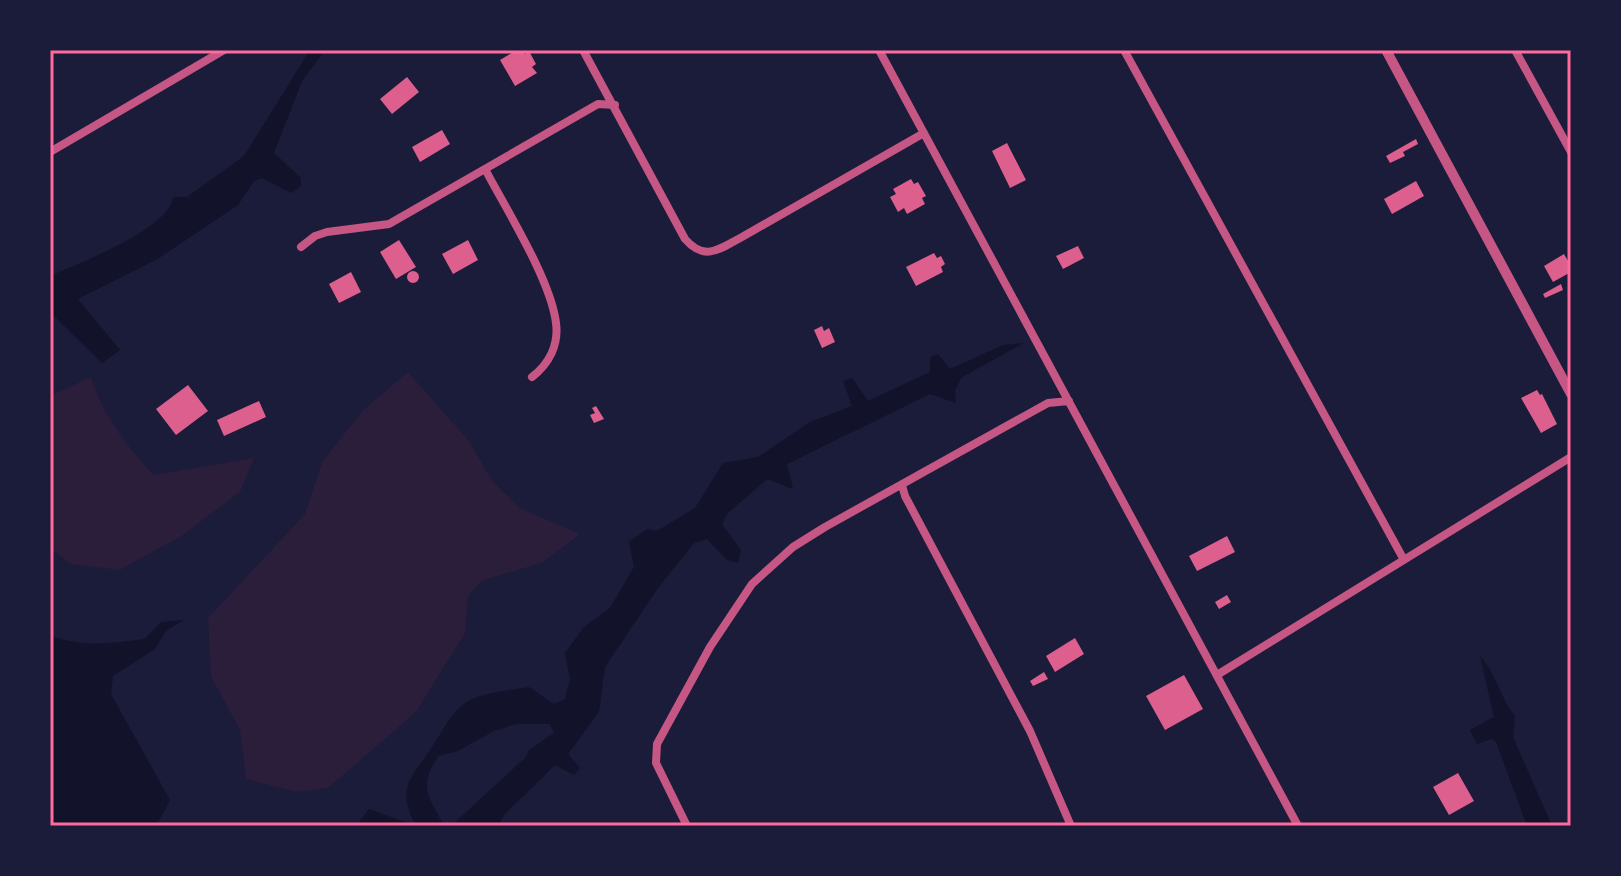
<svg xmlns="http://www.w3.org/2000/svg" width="1621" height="876" font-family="Merriweather,serif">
<rect width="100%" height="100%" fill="#1b1b3a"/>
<!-- green -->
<path fill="#2a1e3b" d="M 408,372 L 469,441 L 493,482 L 520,508 L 580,534 L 542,563 L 483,580 L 468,596 L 465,633 L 416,712 L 328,788 L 296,792 L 246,779 L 240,730 L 211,677 L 208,618 L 305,514 L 322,462 L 363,410 Z
M 91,377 C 103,416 127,446 154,475 L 254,458 L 240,492 L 183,535 L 120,570 L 71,564 L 50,548 L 50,396 Z"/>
<!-- water -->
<path fill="#12122b" d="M 310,50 L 325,50 L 302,81 L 274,153 L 301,178 L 301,186 L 291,193 L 262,178 L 254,181 L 238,205 L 159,258 L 78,299 L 120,350 L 102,363 L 50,312 L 50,276 C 78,264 171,228 173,197 L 187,197 L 244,156 Z
M 1024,343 L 962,377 L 955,390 L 956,403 L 930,394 L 787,464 L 793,489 L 767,479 L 727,514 L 722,524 L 741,550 L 738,563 L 727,560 L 707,539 L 694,543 L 658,588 L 605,667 L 599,712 L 568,754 L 580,768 L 574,775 L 555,765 L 505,814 L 498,826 L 451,826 L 526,757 L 529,750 L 554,733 L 550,724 L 516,724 L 494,731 L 458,751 L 438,756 C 418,789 428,795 444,826 L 416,826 C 394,785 414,776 434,744 C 443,730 451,714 464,704 C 476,693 513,690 529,687 L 554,704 L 565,699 L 570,679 L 565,653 L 584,627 L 610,608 L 634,567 L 629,542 L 647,529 L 657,531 L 695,508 L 723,463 L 758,457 L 810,422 L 852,406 L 843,381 L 852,378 L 868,401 L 930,372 L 930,357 L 938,354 L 950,369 L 1003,345 Z
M 184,620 L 166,631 L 155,649 L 113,676 L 111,694 L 170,800 L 156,826 L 50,826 L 50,635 C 80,648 114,643 145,639 L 161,622 Z
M 1480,656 C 1496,673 1500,698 1515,716 L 1513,737 L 1552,826 L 1527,826 L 1496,742 L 1491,739 L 1477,744 L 1470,730 L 1494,717 Z
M 369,809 L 416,826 L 356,826 Z"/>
<!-- building -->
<path fill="#dd5f8e" d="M 517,50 L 522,50 L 525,54 L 529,51 L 536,64 L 532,67 L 537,73 L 515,86 L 500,60 Z
M 407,77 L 419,92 L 392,114 L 380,99 Z
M 442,130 L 450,144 L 420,162 L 412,147 Z
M 1416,139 L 1418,144 L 1403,152 L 1405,156 L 1390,163 L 1386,156 Z
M 1007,143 L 1026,180 L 1010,188 L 992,151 Z
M 911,179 L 914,184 L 918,182 L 926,196 L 922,198 L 925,204 L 907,214 L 904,208 L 898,212 L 890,197 L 896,194 L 893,189 Z
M 1416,181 L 1424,196 L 1392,214 L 1384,199 Z
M 399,240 L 416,267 L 396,279 L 380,252 Z
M 468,240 L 478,260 L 453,274 L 442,254 Z
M 1078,246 L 1084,258 L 1063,269 L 1056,256 Z
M 934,253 L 937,258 L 941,256 L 945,264 L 941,267 L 943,272 L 916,286 L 906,267 Z
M 1564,254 L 1571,266 L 1571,272 L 1553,282 L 1544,266 Z
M407 277a6 6 0 1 1 12 0a6 6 0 1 1-12 0Z
M 351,272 L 361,292 L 339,303 L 329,284 Z
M 1561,284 L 1563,290 L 1545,298 L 1543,294 Z
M 822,326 L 824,331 L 829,328 L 835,342 L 822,348 L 814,330 Z
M 188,385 L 208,411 L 176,435 L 156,409 Z
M 1537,390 L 1540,395 L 1542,394 L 1557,424 L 1541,433 L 1521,398 Z
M 259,401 L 266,417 L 224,436 L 217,420 Z
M 596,406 L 604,419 L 594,423 L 590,415 L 595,413 L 592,408 Z
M 1227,536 L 1235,552 L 1197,571 L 1189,556 Z
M 1227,595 L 1231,602 L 1219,609 L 1215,602 Z
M 1075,638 L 1084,654 L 1055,672 L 1046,656 Z
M 1044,672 L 1048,679 L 1033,686 L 1030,681 Z
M 1184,675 L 1203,709 L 1165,730 L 1146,696 Z
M 1458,773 L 1474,801 L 1449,815 L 1433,787 Z"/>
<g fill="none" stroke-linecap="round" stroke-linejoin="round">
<!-- minor -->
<path stroke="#c65784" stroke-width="8" d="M 583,50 L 685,239 C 705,262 719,249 742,237 L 924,133
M 879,50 L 1298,826
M 1124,50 L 1404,560
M 1515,50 L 1571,152
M 50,152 L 224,50
M 485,169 C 506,209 551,280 556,323 C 559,345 549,364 532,377
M 301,247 L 315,236 L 327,232 L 389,224 L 598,104 L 615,105
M 902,485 L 905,496 L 1030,731 L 1071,826
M 1217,675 L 1571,457
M 687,826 L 656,763 L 657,744 L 710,647 L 752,584 L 793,547 L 825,527 L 1048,403 L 1069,401"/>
<!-- tertiary -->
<path stroke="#c65784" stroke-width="10" d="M 1386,50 L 1571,394"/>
</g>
<!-- border -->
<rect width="1621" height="876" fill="none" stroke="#1b1b3a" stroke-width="104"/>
<rect x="52" y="52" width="1517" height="772" fill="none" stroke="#ff6b9d" stroke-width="3"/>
</svg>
